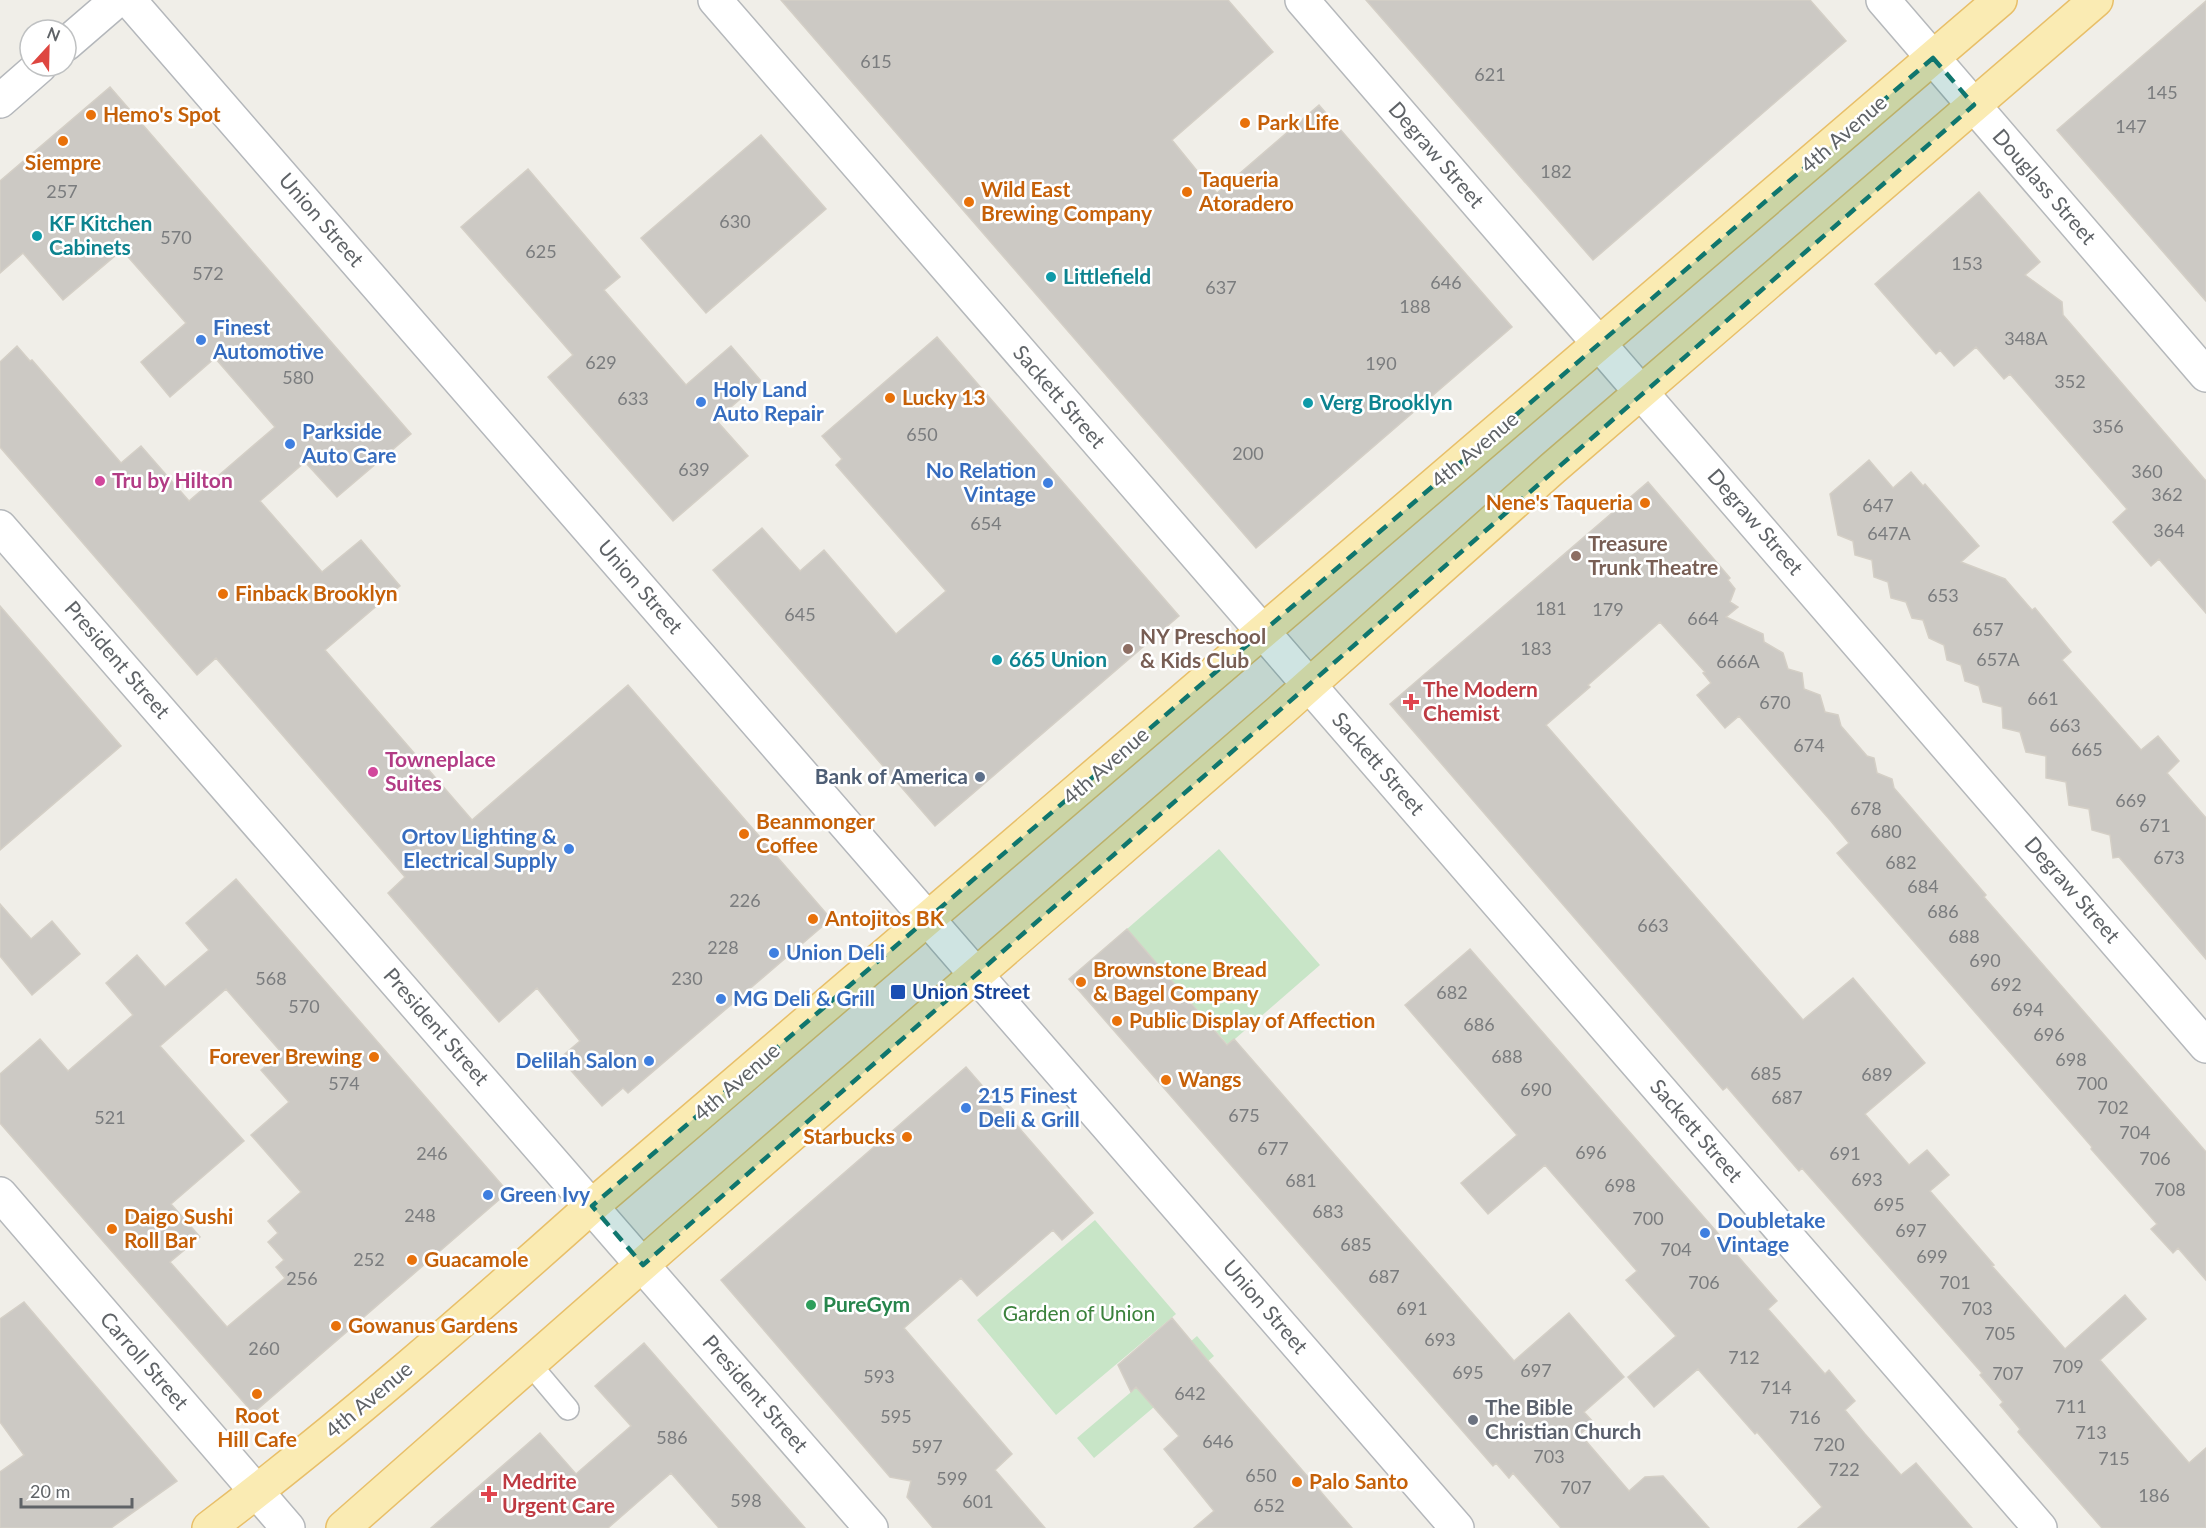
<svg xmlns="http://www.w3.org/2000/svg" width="2206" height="1528" font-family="Lato,sans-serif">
<rect width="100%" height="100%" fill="#f0eee8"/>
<!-- green -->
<path fill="#c8e5c7" d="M 1219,849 L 1320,965 L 1228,1045 L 1127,929 Z
M 1095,1220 L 1176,1314 L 1056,1415 L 977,1320 Z
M 1197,1336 L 1214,1356 L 1094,1458 L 1077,1438 Z"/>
<!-- building -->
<path fill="#ccc9c4" stroke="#d4cfc6" stroke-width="1.5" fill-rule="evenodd" d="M 781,0 L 1228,0 L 1273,52 L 1172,140 L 1198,172 L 1217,193 L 1319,105 L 1512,327 L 1256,548 Z
M 1366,0 L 1810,0 L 1846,41 L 1593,260 Z
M 2206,1 L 2206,301 L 2057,130 Z
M 110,87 L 411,434 L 337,497 L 305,462 L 260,501 L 322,572 L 361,540 L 400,586 L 325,650 L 472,820 L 628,685 L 831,919 L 628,1093 L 623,1088 L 602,1106 L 560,1058 L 580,1041 L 537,988 L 499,1022 L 388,893 L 405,877 L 216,658 L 197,675 L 0,447 L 0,362 L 17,346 L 30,361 L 32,360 L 121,463 L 141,446 L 189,501 L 275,427 L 215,358 L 170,397 L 141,362 L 186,323 L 122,250 L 63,300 L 23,253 L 0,273 L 0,181 Z
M 761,135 L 826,209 L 706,313 L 641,238 Z
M 528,169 L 620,277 L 604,290 L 686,385 L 731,346 L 761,381 L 716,420 L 748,456 L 673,521 L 548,377 L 573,355 L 461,227 Z
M 1979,192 L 2040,262 L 2025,275 L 2062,302 L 2063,315 L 2206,481 L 2206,613 L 2159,559 L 2151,566 L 2113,522 L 2127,509 L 2010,374 L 2004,379 L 1976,347 L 1954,366 L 1940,350 L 1936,354 L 1875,284 Z
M 937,337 L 1179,616 L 935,826 L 713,570 L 762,528 L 800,571 L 824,550 L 896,634 L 946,591 L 836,465 L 842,459 L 822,436 Z
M 1869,460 L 1893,488 L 1911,472 L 1923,486 L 1925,484 L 1979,546 L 1961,562 L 2005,579 L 2032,610 L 2035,608 L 2071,652 L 2062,660 L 2141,750 L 2158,736 L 2179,761 L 2167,773 L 2206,818 L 2206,959 L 2119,857 L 2113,858 L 2110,835 L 2092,830 L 2089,809 L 2069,805 L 2066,782 L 2046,778 L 2046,756 L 2026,752 L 2020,732 L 2003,728 L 2002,707 L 1983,702 L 1979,686 L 1965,681 L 1961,665 L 1947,660 L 1944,645 L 1929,638 L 1923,620 L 1912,618 L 1906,602 L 1891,598 L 1888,582 L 1874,577 L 1872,560 L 1855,555 L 1853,541 L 1838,535 L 1830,494 Z
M 1648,482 L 1730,578 L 1728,580 L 1735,589 L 1730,602 L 1738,607 L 1726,617 L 1763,634 L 1764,642 L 1783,653 L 1788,669 L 1802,673 L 1804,689 L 1820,695 L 1825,712 L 1838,715 L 1841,726 L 1867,756 L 1874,758 L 1877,773 L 1892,779 L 1894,788 L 1986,895 L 1984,897 L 2206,1152 L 2206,1280 L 2178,1248 L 2173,1253 L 2151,1229 L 2157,1224 L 2091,1149 L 2092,1147 L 1837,853 L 1849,843 L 1830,820 L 1739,716 L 1725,728 L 1697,695 L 1711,683 L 1703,673 L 1705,672 L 1660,622 L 1588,685 L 1590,687 L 1546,725 L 1803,1020 L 1853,978 L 1925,1063 L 1865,1114 L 1909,1165 L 1927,1150 L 1949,1175 L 1930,1191 L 1994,1265 L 1992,1266 L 2065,1349 L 2125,1295 L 2146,1319 L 2100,1360 L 2189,1463 L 2206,1448 L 2206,1528 L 2102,1528 L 2018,1432 L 2020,1429 L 2000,1405 L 2003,1402 L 1980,1375 L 1982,1373 L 1802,1168 L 1799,1171 L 1727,1087 L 1723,1090 L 1390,704 Z
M 0,606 L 121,746 L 0,850 Z
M 236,879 L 508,1192 L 253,1413 L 0,1123 L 0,1074 L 40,1039 L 68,1071 L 133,1015 L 106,983 L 137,955 L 165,987 L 209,950 L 186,923 ZM 226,989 L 282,1053 L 261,1070 L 289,1102 L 251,1135 L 301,1192 L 268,1221 L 278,1233 L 268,1242 L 284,1260 L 276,1267 L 285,1278 L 227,1327 L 170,1262 L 200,1237 L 171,1204 L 244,1141 L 160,1046 Z
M 0,904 L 31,939 L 52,921 L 80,954 L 32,995 L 0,956 Z
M 1127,929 L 1227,1045 L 1234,1039 L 1514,1361 L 1569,1313 L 1624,1377 L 1584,1412 L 1594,1423 L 1580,1434 L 1629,1491 L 1645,1477 L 1663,1476 L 1709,1528 L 1561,1528 L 1513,1473 L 1509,1478 L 1496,1463 L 1493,1466 L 1069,979 Z
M 1470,949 L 1777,1301 L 1768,1309 L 1825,1374 L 1829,1370 L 1855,1401 L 1845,1410 L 1865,1434 L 1901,1475 L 1916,1463 L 1972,1528 L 1798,1528 L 1822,1507 L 1757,1432 L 1755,1434 L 1698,1369 L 1654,1407 L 1628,1377 L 1676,1336 L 1626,1280 L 1637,1271 L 1545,1165 L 1488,1214 L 1461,1183 L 1517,1135 L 1405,1005 Z
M 966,1067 L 1093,1213 L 1062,1240 L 1053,1230 L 977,1296 L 961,1278 L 904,1328 L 1012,1454 L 995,1470 L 1045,1528 L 933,1528 L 907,1497 L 911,1481 L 890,1477 L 721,1280 Z
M 24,1302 L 177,1481 L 111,1528 L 0,1528 L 0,1472 L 24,1455 L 0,1422 L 0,1319 Z
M 1172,1318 L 1208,1361 L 1352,1528 L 1194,1528 L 1214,1511 L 1164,1449 L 1179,1436 L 1136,1387 L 1131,1392 L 1118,1365 Z
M 644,1343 L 805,1528 L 719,1528 L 671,1473 L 608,1528 L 431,1528 L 540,1433 L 576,1474 L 631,1426 L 595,1386 Z"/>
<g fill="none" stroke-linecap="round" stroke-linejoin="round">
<defs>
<path id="lane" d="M 530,1364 L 568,1409"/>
<path id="street" d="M 715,0 L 2040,1528
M 1302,0 L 2206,1046
M 1883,0 L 2206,375
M 0,527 L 871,1528
M 0,1194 L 288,1528"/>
<path id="secondary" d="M 129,0 L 1457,1528
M 66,44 L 117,0
M 0,101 L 40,66"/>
<path id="primary" d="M 209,1528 C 342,1427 468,1317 592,1206 L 2000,0
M 343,1528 L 676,1235 L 1280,711 L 1553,468 L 2096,0"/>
</defs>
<!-- lane casing -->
<use href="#lane" stroke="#b5b8bb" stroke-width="24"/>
<!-- street casing -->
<use href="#street" stroke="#b5b8bb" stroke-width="36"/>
<!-- secondary casing -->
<use href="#secondary" stroke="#b4b7bb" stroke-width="36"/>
<!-- primary casing -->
<use href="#primary" stroke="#e8bf69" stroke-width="36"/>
<!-- lane -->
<use href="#lane" stroke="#fff" stroke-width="21"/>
<!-- street -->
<use href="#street" stroke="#fff" stroke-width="33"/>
<!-- secondary -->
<use href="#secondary" stroke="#fff" stroke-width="33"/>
<!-- primary -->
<use href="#primary" stroke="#faebb3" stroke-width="33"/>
</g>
<!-- marked area -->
<path fill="#0f766e" fill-opacity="0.2" stroke="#0f766e" stroke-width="4.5" stroke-dasharray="12 8" stroke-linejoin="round" d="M 1933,58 L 1974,105 L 643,1265 L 592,1206 Z"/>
<!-- markers -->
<g fill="#e8710a" stroke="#fff" stroke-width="2">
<circle cx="91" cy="115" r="6"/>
<circle cx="1245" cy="123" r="6"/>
<circle cx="63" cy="141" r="6"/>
<circle cx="1187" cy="192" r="6"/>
<circle cx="969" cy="202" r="6"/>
<circle cx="890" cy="398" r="6"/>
<circle cx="1645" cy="503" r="6"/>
<circle cx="223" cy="594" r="6"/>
<circle cx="744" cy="834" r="6"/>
<circle cx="813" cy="919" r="6"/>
<circle cx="1081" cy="982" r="6"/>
<circle cx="1117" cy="1021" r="6"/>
<circle cx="374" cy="1057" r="6"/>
<circle cx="1166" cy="1080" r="6"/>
<circle cx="907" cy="1137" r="6"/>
<circle cx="112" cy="1229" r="6"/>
<circle cx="412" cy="1260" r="6"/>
<circle cx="336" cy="1326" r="6"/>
<circle cx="257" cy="1394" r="6"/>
<circle cx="1297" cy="1482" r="6"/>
</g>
<g fill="#0f9aa8" stroke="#fff" stroke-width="2">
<circle cx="37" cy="236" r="6"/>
<circle cx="1051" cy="277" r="6"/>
<circle cx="1308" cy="403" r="6"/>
<circle cx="997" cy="660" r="6"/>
</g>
<g fill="#3f7fe0" stroke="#fff" stroke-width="2">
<circle cx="201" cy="340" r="6"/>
<circle cx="701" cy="402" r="6"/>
<circle cx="290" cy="444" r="6"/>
<circle cx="1048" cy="483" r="6"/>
<circle cx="569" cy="849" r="6"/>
<circle cx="774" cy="953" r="6"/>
<circle cx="721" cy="999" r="6"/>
<circle cx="649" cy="1061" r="6"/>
<circle cx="966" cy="1108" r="6"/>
<circle cx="488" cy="1195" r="6"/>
<circle cx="1705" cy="1233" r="6"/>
</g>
<g fill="#d1479c" stroke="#fff" stroke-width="2">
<circle cx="100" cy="481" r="6"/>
<circle cx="373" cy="772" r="6"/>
</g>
<g fill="#8d6e63" stroke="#fff" stroke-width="2">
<circle cx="1576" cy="556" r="6"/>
<circle cx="1128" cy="649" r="6"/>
</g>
<g fill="#e0444e" stroke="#fff" stroke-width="2">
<path d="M1408 693h6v6h6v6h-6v6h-6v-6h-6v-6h6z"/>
<path d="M486 1485h6v6h6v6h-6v6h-6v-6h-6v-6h6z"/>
</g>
<circle fill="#5c6f8a" stroke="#fff" stroke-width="2" cx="980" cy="777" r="6"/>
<rect fill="#1a4fb4" stroke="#fff" stroke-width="2" x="890" y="984" width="16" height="16" rx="3"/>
<circle fill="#2e9e5b" stroke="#fff" stroke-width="2" cx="811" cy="1305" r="6"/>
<circle fill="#6b7280" stroke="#fff" stroke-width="2" cx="1473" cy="1420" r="6"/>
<g text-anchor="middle" stroke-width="5" stroke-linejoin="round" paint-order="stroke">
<!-- number labels -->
<g font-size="18" fill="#7a7c7e">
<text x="876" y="68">615</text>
<text x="1490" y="81">621</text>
<text x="2162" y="99">145</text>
<text x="2131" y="133">147</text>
<text x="1556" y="178">182</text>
<text x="62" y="198">257</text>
<text x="735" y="228">630</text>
<text x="176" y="244">570</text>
<text x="541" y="258">625</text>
<text x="1967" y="270">153</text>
<text x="208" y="280">572</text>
<text x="1446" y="289">646</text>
<text x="1221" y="294">637</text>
<text x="1415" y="313">188</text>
<text x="2026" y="345">348A</text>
<text x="601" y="369">629</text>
<text x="1381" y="370">190</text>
<text x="298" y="384">580</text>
<text x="2070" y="388">352</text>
<text x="633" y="405">633</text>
<text x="2108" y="433">356</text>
<text x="922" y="441">650</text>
<text x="1248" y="460">200</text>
<text x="694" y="476">639</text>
<text x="2147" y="478">360</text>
<text x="2167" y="501">362</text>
<text x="1878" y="512">647</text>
<text x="986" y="530">654</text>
<text x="2169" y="537">364</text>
<text x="1889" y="540">647A</text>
<text x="1943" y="602">653</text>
<text x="1551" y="615">181</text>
<text x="1608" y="616">179</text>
<text x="800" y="621">645</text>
<text x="1703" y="625">664</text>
<text x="1988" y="636">657</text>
<text x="1536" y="655">183</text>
<text x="1998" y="666">657A</text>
<text x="1738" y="668">666A</text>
<text x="2043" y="705">661</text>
<text x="1775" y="709">670</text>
<text x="2065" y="732">663</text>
<text x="1809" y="752">674</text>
<text x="2087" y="756">665</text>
<text x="2131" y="807">669</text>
<text x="1866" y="815">678</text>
<text x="2155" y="832">671</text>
<text x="1886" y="838">680</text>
<text x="2169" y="864">673</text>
<text x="1901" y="869">682</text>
<text x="1923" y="893">684</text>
<text x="745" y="907">226</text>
<text x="1943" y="918">686</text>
<text x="1653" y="932">663</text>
<text x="1964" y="943">688</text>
<text x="723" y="954">228</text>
<text x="1985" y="967">690</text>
<text x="271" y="985">568</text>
<text x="687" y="985">230</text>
<text x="2006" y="991">692</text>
<text x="1452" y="999">682</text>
<text x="304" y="1013">570</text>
<text x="2028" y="1016">694</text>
<text x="1479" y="1031">686</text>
<text x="2049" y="1041">696</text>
<text x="1507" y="1063">688</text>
<text x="2071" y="1066">698</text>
<text x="1766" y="1080">685</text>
<text x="1877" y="1081">689</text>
<text x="344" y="1090">574</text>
<text x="2092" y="1090">700</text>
<text x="1536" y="1096">690</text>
<text x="1787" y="1104">687</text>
<text x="2113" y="1114">702</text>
<text x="1244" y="1122">675</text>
<text x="110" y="1124">521</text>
<text x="2135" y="1139">704</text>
<text x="1273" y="1155">677</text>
<text x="1591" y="1159">696</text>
<text x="432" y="1160">246</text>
<text x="1845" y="1160">691</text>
<text x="2155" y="1165">706</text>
<text x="1867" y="1186">693</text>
<text x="1301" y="1187">681</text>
<text x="1620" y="1192">698</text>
<text x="2170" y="1196">708</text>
<text x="1889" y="1211">695</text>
<text x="1328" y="1218">683</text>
<text x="420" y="1222">248</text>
<text x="1648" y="1225">700</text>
<text x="1911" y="1237">697</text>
<text x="1356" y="1251">685</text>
<text x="1676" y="1256">704</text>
<text x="1932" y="1263">699</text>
<text x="369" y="1266">252</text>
<text x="1384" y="1283">687</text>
<text x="302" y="1285">256</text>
<text x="1704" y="1289">706</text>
<text x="1955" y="1289">701</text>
<text x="1412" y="1315">691</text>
<text x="1977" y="1315">703</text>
<text x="2000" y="1340">705</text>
<text x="1440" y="1346">693</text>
<text x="264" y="1355">260</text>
<text x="1744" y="1364">712</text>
<text x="2068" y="1373">709</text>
<text x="1536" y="1377">697</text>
<text x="1468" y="1379">695</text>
<text x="2008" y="1380">707</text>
<text x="879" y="1383">593</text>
<text x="1776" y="1394">714</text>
<text x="1190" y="1400">642</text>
<text x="2071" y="1413">711</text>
<text x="896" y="1423">595</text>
<text x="1805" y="1424">716</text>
<text x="2091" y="1439">713</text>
<text x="672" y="1444">586</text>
<text x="1218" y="1448">646</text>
<text x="1829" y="1451">720</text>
<text x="927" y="1453">597</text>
<text x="1549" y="1463">703</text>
<text x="2114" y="1465">715</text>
<text x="1844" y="1476">722</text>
<text x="1261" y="1482">650</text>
<text x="952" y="1485">599</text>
<text x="1576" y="1494">707</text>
<text x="2154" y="1502">186</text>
<text x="746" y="1507">598</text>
<text x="978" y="1508">601</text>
<text x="1269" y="1512">652</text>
</g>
<!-- food labels -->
<g font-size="21" font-weight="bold" fill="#c56008" stroke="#fff" text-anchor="start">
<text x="103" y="122">Hemo's Spot</text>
<text x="1257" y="130">Park Life</text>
<text x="63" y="170" text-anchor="middle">Siempre</text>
<text x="1199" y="187">Taqueria<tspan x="1199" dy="24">Atoradero</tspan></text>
<text x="981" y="197">Wild East<tspan x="981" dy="24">Brewing Company</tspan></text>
<text x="902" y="405">Lucky 13</text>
<text x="1633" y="510" text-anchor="end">Nene's Taqueria</text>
<text x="235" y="601">Finback Brooklyn</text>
<text x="756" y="829">Beanmonger<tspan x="756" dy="24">Coffee</tspan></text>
<text x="825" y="926">Antojitos BK</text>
<text x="1093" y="977">Brownstone Bread<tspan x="1093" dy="24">&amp; Bagel Company</tspan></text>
<text x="1129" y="1028">Public Display of Affection</text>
<text x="362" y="1064" text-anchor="end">Forever Brewing</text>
<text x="1178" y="1087">Wangs</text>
<text x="895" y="1144" text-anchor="end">Starbucks</text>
<text x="124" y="1224">Daigo Sushi<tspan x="124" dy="24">Roll Bar</tspan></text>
<text x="424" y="1267">Guacamole</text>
<text x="348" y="1333">Gowanus Gardens</text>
<text x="257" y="1423" text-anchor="middle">Root<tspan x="257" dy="24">Hill Cafe</tspan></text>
<text x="1309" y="1489">Palo Santo</text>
</g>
<!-- street labels -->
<g font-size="21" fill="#5f6367" stroke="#fff">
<text transform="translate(1844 134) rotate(-41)" y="7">4th Avenue</text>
<text transform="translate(1436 155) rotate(49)" y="7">Degraw Street</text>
<text transform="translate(2044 187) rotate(49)" y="7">Douglass Street</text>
<text transform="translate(321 220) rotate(49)" y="7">Union Street</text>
<text transform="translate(1059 397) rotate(49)" y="7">Sackett Street</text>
<text transform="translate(1475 450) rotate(-40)" y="7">4th Avenue</text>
<text transform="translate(1755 522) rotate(49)" y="7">Degraw Street</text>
<text transform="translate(640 587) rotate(49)" y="7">Union Street</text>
<text transform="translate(117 660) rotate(49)" y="7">President Street</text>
<text transform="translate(1378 764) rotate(49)" y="7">Sackett Street</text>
<text transform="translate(1106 766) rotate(-41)" y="7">4th Avenue</text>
<text transform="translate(2072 890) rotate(49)" y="7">Degraw Street</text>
<text transform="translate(436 1027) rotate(49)" y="7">President Street</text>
<text transform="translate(737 1082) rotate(-41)" y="7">4th Avenue</text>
<text transform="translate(1696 1131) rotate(49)" y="7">Sackett Street</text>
<text transform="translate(1265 1307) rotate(49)" y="7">Union Street</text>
<text transform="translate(144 1361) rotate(49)" y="7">Carroll Street</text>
<text transform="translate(755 1394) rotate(49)" y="7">President Street</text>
<text transform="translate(369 1400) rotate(-40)" y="7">4th Avenue</text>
</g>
<!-- culture labels -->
<g font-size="21" font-weight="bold" fill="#0d838f" stroke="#fff" text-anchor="start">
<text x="49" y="231">KF Kitchen<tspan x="49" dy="24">Cabinets</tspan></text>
<text x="1063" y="284">Littlefield</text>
<text x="1320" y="410">Verg Brooklyn</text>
<text x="1009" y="667">665 Union</text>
</g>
<!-- shop labels -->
<g font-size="21" font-weight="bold" fill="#366cbe" stroke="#fff" text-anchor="start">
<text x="213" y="335">Finest<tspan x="213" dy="24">Automotive</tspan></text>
<text x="713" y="397">Holy Land<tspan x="713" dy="24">Auto Repair</tspan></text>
<text x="302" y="439">Parkside<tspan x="302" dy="24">Auto Care</tspan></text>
<text x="1036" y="478" text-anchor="end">No Relation<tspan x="1036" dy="24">Vintage</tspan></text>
<text x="557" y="844" text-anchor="end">Ortov Lighting &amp;<tspan x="557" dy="24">Electrical Supply</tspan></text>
<text x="786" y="960">Union Deli</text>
<text x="733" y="1006">MG Deli &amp; Grill</text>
<text x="637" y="1068" text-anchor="end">Delilah Salon</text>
<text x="978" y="1103">215 Finest<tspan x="978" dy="24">Deli &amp; Grill</tspan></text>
<text x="500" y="1202">Green Ivy</text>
<text x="1717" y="1228">Doubletake<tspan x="1717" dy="24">Vintage</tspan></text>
</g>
<!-- hotel labels -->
<g font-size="21" font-weight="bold" fill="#b23c85" stroke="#fff" text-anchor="start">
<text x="112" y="488">Tru by Hilton</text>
<text x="385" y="767">Towneplace<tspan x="385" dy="24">Suites</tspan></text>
</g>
<!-- education labels -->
<g font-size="21" font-weight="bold" fill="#785e54" stroke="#fff" text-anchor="start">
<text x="1588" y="551">Treasure<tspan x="1588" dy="24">Trunk Theatre</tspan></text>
<text x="1140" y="644">NY Preschool<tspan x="1140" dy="24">&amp; Kids Club</tspan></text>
</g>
<!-- health labels -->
<g font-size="21" font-weight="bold" fill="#be3a42" stroke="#fff" text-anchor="start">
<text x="1423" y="697">The Modern<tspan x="1423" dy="24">Chemist</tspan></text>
<text x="502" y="1489">Medrite<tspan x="502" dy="24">Urgent Care</tspan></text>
</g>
<!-- service labels -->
<g font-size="21" font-weight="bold" fill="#4e5e75" stroke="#fff" text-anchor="end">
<text x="968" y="784">Bank of America</text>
</g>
<!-- transit labels -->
<g font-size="21" font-weight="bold" fill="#164399" stroke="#fff" text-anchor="start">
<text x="912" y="999">Union Street</text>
</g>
<!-- leisure labels -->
<g font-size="21" font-weight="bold" fill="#27864d" stroke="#fff" text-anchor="start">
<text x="823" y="1312">PureGym</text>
</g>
<!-- park labels -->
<g font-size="21" fill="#3b823c" stroke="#fff">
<text x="1079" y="1321">Garden of Union</text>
</g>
<!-- worship labels -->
<g font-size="21" font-weight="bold" fill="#5b616d" stroke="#fff" text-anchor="start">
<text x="1485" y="1415">The Bible<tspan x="1485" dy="24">Christian Church</tspan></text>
</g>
</g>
<!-- north arrow -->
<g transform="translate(48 48) rotate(22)"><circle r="28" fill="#ffffff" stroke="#bfc1c2" stroke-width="1.5"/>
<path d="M0-4.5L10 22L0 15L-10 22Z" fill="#de4640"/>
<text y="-9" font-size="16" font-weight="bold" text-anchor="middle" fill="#5f6367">N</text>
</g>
<!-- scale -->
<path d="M21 1498v9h111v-9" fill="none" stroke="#5f6367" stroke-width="3"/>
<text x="30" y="1498" font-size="18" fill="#5f6367" stroke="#ffffff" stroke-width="4.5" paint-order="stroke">20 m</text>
</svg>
